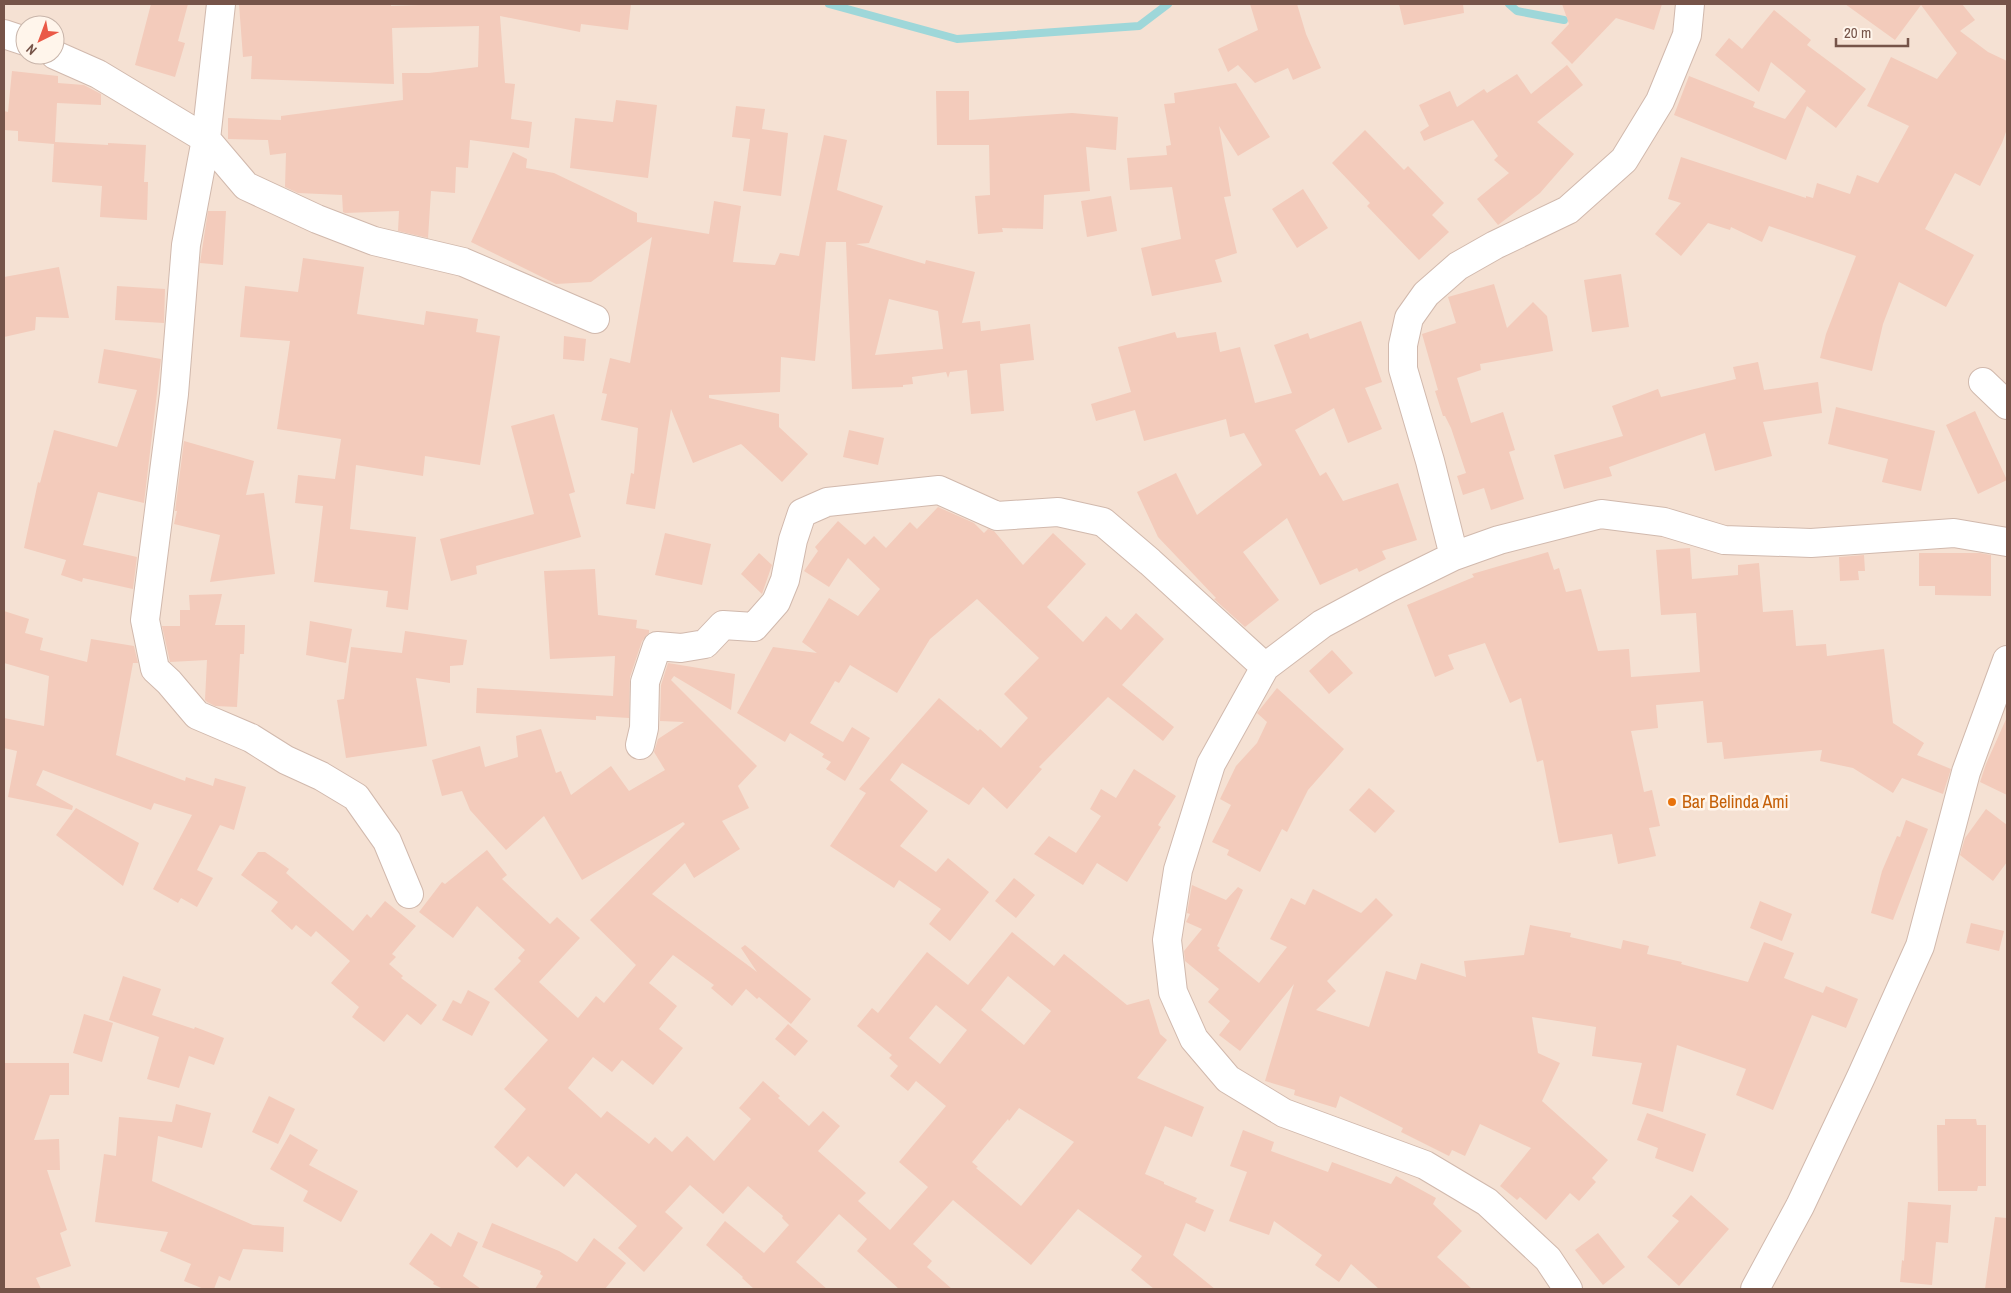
<svg xmlns="http://www.w3.org/2000/svg" width="2011" height="1293" font-family="'Archivo Narrow',sans-serif">
<rect width="100%" height="100%" fill="#fdf1e5"/>
<!-- residential -->
<path fill="#f5e1d3" fill-rule="evenodd" d="M 4,4 L 2007,4 L 2007,1289 L 4,1289 ZM 25,25 L 55,25 L 55,55 L 25,55 Z"/>
<g fill="none" stroke-linecap="round" stroke-linejoin="round">
<!-- stream -->
<path stroke="#9ed7d9" stroke-width="8" d="M 829,4 L 957,39 L 1139,26 L 1168,4
M 1509,4 L 1517,11 L 1564,20"/>
</g>
<!-- building -->
<path fill="#f3cbbb" fill-rule="evenodd" d="M 151,4 L 188,4 L 178,41 L 185,43 L 175,77 L 135,65 Z
M 239,4 L 391,4 L 391,6 L 447,4 L 631,4 L 628,30 L 581,24 L 580,32 L 500,16 L 505,83 L 515,84 L 511,119 L 532,122 L 529,148 L 470,140 L 468,168 L 456,167 L 455,193 L 431,191 L 428,238 L 398,231 L 399,211 L 345,213 L 343,212 L 342,195 L 298,193 L 285,187 L 286,153 L 270,155 L 268,140 L 228,139 L 228,118 L 281,120 L 281,116 L 403,100 L 402,73 L 429,73 L 478,67 L 479,26 L 392,28 L 394,84 L 251,79 L 252,56 L 243,57 Z
M 1250,4 L 1297,4 L 1306,34 L 1321,68 L 1293,80 L 1288,68 L 1255,83 L 1238,65 L 1228,72 L 1218,49 L 1258,30 Z
M 1399,4 L 1463,4 L 1464,13 L 1404,25 Z
M 1562,4 L 1662,4 L 1654,30 L 1616,18 L 1572,64 L 1551,43 L 1569,24 Z
M 1845,4 L 1962,4 L 1975,20 L 1960,31 L 1988,52 L 2007,61 L 2007,129 L 2002,143 L 1980,186 L 1955,173 L 1925,229 L 1974,255 L 1946,307 L 1899,282 L 1883,324 L 1872,371 L 1820,358 L 1826,334 L 1856,256 L 1769,226 L 1762,242 L 1731,227 L 1730,230 L 1708,223 L 1681,256 L 1655,234 L 1681,203 L 1668,199 L 1681,157 L 1806,198 L 1806,196 L 1813,198 L 1817,183 L 1850,194 L 1857,175 L 1878,183 L 1909,126 L 1867,106 L 1891,57 L 1937,79 L 1957,53 L 1921,5 L 1895,40 Z
M 1774,10 L 1811,40 L 1807,45 L 1866,89 L 1836,128 L 1807,106 L 1786,160 L 1674,115 L 1689,76 L 1755,102 L 1753,107 L 1785,119 L 1806,91 L 1771,62 L 1759,92 L 1715,55 L 1729,38 L 1742,49 Z
M 1567,65 L 1583,85 L 1537,122 L 1574,154 L 1540,193 L 1498,225 L 1477,199 L 1509,173 L 1494,160 L 1498,156 L 1473,120 L 1424,141 L 1420,132 L 1429,126 L 1419,105 L 1450,91 L 1457,107 L 1484,89 L 1487,93 L 1517,74 L 1531,94 Z
M 12,71 L 58,76 L 58,83 L 84,85 L 101,94 L 101,105 L 57,103 L 55,142 L 108,145 L 108,143 L 146,145 L 144,182 L 148,182 L 147,220 L 100,217 L 102,186 L 52,182 L 54,144 L 18,141 L 18,131 L 4,130 L 4,111 L 8,112 Z
M 1236,83 L 1270,137 L 1238,156 L 1219,126 L 1231,196 L 1224,197 L 1237,253 L 1215,260 L 1222,282 L 1152,296 L 1141,248 L 1181,239 L 1172,187 L 1130,190 L 1127,158 L 1167,155 L 1166,146 L 1171,145 L 1164,104 L 1175,103 L 1174,93 Z
M 936,91 L 969,91 L 969,120 L 1072,113 L 1118,117 L 1116,150 L 1086,147 L 1090,191 L 1044,195 L 1043,229 L 1002,228 L 1003,232 L 978,234 L 975,196 L 990,195 L 989,145 L 937,145 Z
M 616,100 L 657,105 L 648,178 L 570,168 L 575,118 L 613,122 Z
M 736,106 L 765,109 L 762,129 L 788,133 L 781,196 L 743,191 L 750,139 L 732,137 Z
M 1365,130 L 1404,170 L 1408,166 L 1444,203 L 1432,215 L 1449,232 L 1419,260 L 1367,206 L 1370,203 L 1332,163 Z
M 824,135 L 847,140 L 837,190 L 883,206 L 869,243 L 856,244 L 925,264 L 926,260 L 975,272 L 962,323 L 980,321 L 981,331 L 1030,324 L 1034,360 L 1000,364 L 1004,411 L 971,414 L 967,370 L 950,372 L 948,378 L 946,372 L 912,377 L 913,384 L 903,385 L 903,387 L 852,389 L 846,242 L 826,242 L 815,361 L 781,357 L 780,392 L 709,395 L 709,398 L 779,414 L 779,427 L 808,454 L 782,482 L 741,444 L 693,463 L 671,409 L 655,509 L 626,504 L 631,473 L 634,474 L 638,428 L 601,420 L 607,394 L 602,393 L 610,358 L 630,363 L 652,237 L 591,282 L 556,284 L 471,242 L 513,152 L 527,159 L 526,168 L 554,173 L 637,213 L 637,222 L 709,234 L 714,201 L 741,206 L 733,262 L 775,265 L 780,253 L 799,256 ZM 889,299 L 938,311 L 943,349 L 875,355 Z
M 1303,189 L 1328,228 L 1297,248 L 1272,209 Z
M 1111,196 L 1117,231 L 1087,237 L 1081,201 Z
M 208,211 L 226,211 L 223,265 L 200,263 Z
M 303,258 L 364,267 L 357,314 L 424,325 L 426,311 L 478,319 L 476,332 L 500,336 L 480,465 L 425,456 L 423,476 L 356,465 L 350,529 L 416,537 L 408,610 L 386,607 L 388,591 L 314,582 L 323,506 L 295,503 L 298,475 L 335,479 L 341,439 L 277,429 L 290,341 L 240,337 L 245,286 L 298,292 Z
M 59,267 L 69,318 L 36,317 L 35,330 L 4,337 L 4,277 Z
M 1621,274 L 1629,327 L 1592,332 L 1584,280 Z
M 1494,284 L 1507,328 L 1533,302 L 1547,316 L 1553,351 L 1480,364 L 1481,370 L 1457,378 L 1471,423 L 1503,412 L 1515,450 L 1509,452 L 1524,499 L 1491,510 L 1484,488 L 1463,495 L 1457,476 L 1466,473 L 1451,428 L 1445,416 L 1443,416 L 1435,391 L 1438,390 L 1422,334 L 1456,323 L 1448,297 Z
M 117,286 L 165,289 L 164,323 L 115,320 Z
M 1361,321 L 1382,382 L 1365,388 L 1382,429 L 1348,443 L 1334,408 L 1295,430 L 1320,476 L 1326,472 L 1343,501 L 1398,483 L 1417,540 L 1382,551 L 1386,559 L 1359,572 L 1357,568 L 1320,585 L 1287,518 L 1243,552 L 1279,600 L 1245,627 L 1214,599 L 1216,598 L 1158,537 L 1137,492 L 1176,473 L 1197,515 L 1262,465 L 1244,433 L 1230,437 L 1226,419 L 1144,441 L 1135,410 L 1096,421 L 1091,404 L 1131,392 L 1118,347 L 1175,332 L 1177,338 L 1216,332 L 1220,352 L 1240,347 L 1255,403 L 1292,393 L 1274,345 L 1308,333 L 1310,339 Z
M 564,336 L 586,339 L 584,361 L 563,359 Z
M 104,349 L 161,359 L 144,503 L 98,492 L 83,545 L 137,557 L 133,589 L 83,578 L 82,582 L 61,575 L 66,560 L 24,548 L 38,482 L 40,483 L 54,430 L 117,447 L 137,390 L 98,383 Z
M 1758,362 L 1764,390 L 1818,382 L 1822,413 L 1763,422 L 1772,456 L 1715,471 L 1705,433 L 1609,467 L 1612,476 L 1564,489 L 1554,455 L 1623,436 L 1612,406 L 1658,389 L 1661,397 L 1736,379 L 1733,367 Z
M 1836,407 L 1935,431 L 1921,491 L 1882,482 L 1888,459 L 1828,444 Z
M 1975,411 L 2007,480 L 1978,494 L 1946,425 Z
M 554,414 L 575,492 L 569,494 L 581,537 L 476,566 L 477,574 L 451,581 L 440,539 L 534,514 L 511,426 Z
M 849,430 L 884,438 L 878,465 L 843,457 Z
M 184,441 L 254,461 L 246,495 L 264,493 L 275,574 L 210,582 L 220,535 L 174,524 L 177,511 L 175,511 Z
M 938,507 L 974,523 L 984,533 L 988,529 L 994,531 L 1023,565 L 1053,533 L 1086,564 L 1047,607 L 1083,642 L 1106,616 L 1121,630 L 1136,613 L 1164,639 L 1122,685 L 1174,727 L 1163,741 L 1108,697 L 1039,767 L 1042,769 L 1007,809 L 983,787 L 969,805 L 902,763 L 890,780 L 928,811 L 900,846 L 936,872 L 948,858 L 989,892 L 950,941 L 929,924 L 941,909 L 899,880 L 894,888 L 830,846 L 866,793 L 859,789 L 939,698 L 978,731 L 980,729 L 1001,748 L 1028,718 L 1004,694 L 1039,658 L 977,599 L 930,639 L 897,693 L 850,665 L 839,683 L 835,681 L 810,723 L 843,742 L 852,727 L 870,738 L 845,781 L 826,769 L 831,762 L 822,757 L 824,754 L 790,733 L 785,742 L 737,713 L 773,647 L 817,653 L 802,642 L 829,598 L 858,616 L 880,589 L 848,558 L 829,587 L 804,571 L 818,551 L 815,547 L 838,521 L 865,545 L 874,536 L 886,548 L 910,522 L 917,529 Z
M 665,533 L 711,544 L 702,585 L 655,575 Z
M 1690,548 L 1692,579 L 1738,575 L 1738,565 L 1759,563 L 1763,612 L 1793,610 L 1796,646 L 1826,644 L 1827,656 L 1884,649 L 1893,723 L 1924,743 L 1917,755 L 1951,769 L 1943,794 L 1902,778 L 1893,793 L 1853,768 L 1820,761 L 1822,750 L 1724,759 L 1722,742 L 1707,743 L 1703,701 L 1656,705 L 1658,728 L 1631,731 L 1644,792 L 1652,790 L 1660,826 L 1649,828 L 1656,856 L 1618,864 L 1612,834 L 1559,843 L 1543,760 L 1537,762 L 1521,698 L 1510,703 L 1485,643 L 1448,655 L 1454,669 L 1435,677 L 1407,605 L 1474,577 L 1472,574 L 1548,552 L 1554,570 L 1559,568 L 1566,592 L 1581,589 L 1598,651 L 1629,649 L 1631,677 L 1700,672 L 1696,613 L 1661,615 L 1656,550 Z
M 759,553 L 772,565 L 762,594 L 741,574 Z
M 1919,553 L 1980,553 L 1991,555 L 1991,596 L 1935,595 L 1935,586 L 1919,586 Z
M 1864,555 L 1865,571 L 1858,571 L 1859,580 L 1840,581 L 1839,557 Z
M 595,569 L 598,615 L 637,620 L 636,628 L 649,630 L 649,633 L 642,641 L 630,677 L 629,718 L 596,716 L 596,720 L 476,713 L 477,688 L 613,696 L 615,656 L 550,659 L 544,571 Z
M 222,594 L 215,625 L 245,625 L 244,654 L 240,654 L 237,707 L 215,706 L 207,702 L 205,700 L 207,660 L 170,662 L 162,626 L 180,626 L 180,610 L 190,610 L 189,595 Z
M 4,611 L 29,619 L 25,633 L 43,638 L 40,650 L 87,662 L 91,639 L 134,646 L 138,663 L 133,663 L 116,755 L 185,781 L 186,777 L 213,786 L 215,778 L 246,787 L 234,830 L 220,825 L 197,870 L 213,878 L 197,907 L 181,898 L 178,903 L 153,889 L 192,815 L 154,803 L 151,810 L 43,770 L 36,785 L 73,806 L 72,810 L 8,797 L 17,751 L 4,748 L 4,718 L 44,726 L 49,676 L 4,663 Z
M 310,621 L 352,629 L 346,663 L 306,655 Z
M 405,631 L 467,640 L 463,665 L 450,666 L 450,683 L 416,678 L 427,746 L 346,758 L 337,700 L 344,699 L 351,647 L 402,653 Z
M 1332,650 L 1353,673 L 1329,694 L 1309,671 Z
M 668,663 L 735,674 L 731,710 L 674,676 L 671,680 L 757,766 L 738,786 L 749,808 L 722,821 L 740,849 L 694,878 L 685,863 L 652,894 L 757,972 L 741,948 L 745,945 L 811,999 L 791,1024 L 759,997 L 757,999 L 746,989 L 732,1006 L 711,988 L 714,985 L 673,955 L 649,983 L 677,1006 L 659,1029 L 683,1048 L 653,1085 L 622,1060 L 612,1072 L 593,1057 L 568,1088 L 601,1118 L 607,1111 L 649,1144 L 655,1137 L 672,1152 L 687,1136 L 714,1161 L 751,1119 L 739,1108 L 763,1081 L 780,1096 L 778,1098 L 809,1126 L 823,1111 L 840,1126 L 818,1151 L 866,1193 L 858,1201 L 890,1230 L 928,1187 L 899,1162 L 946,1106 L 916,1081 L 908,1091 L 890,1076 L 898,1066 L 889,1058 L 892,1055 L 857,1026 L 872,1008 L 878,1013 L 927,952 L 968,985 L 1012,932 L 1054,966 L 1064,954 L 1127,1005 L 1149,999 L 1160,1034 L 1167,1040 L 1137,1078 L 1204,1107 L 1192,1137 L 1165,1126 L 1145,1174 L 1164,1182 L 1164,1184 L 1197,1198 L 1195,1202 L 1214,1210 L 1205,1232 L 1186,1223 L 1173,1255 L 1215,1289 L 1154,1289 L 1131,1270 L 1142,1256 L 1078,1209 L 1031,1265 L 953,1200 L 913,1244 L 932,1261 L 927,1267 L 952,1289 L 899,1289 L 857,1251 L 867,1239 L 839,1214 L 796,1262 L 827,1289 L 754,1289 L 742,1278 L 743,1277 L 706,1245 L 725,1221 L 764,1253 L 789,1225 L 782,1218 L 783,1216 L 748,1186 L 723,1214 L 690,1185 L 665,1212 L 683,1228 L 644,1272 L 618,1248 L 637,1226 L 576,1173 L 564,1187 L 528,1156 L 517,1168 L 494,1147 L 526,1109 L 504,1089 L 548,1040 L 494,989 L 521,961 L 518,958 L 525,950 L 477,906 L 453,938 L 419,912 L 442,882 L 445,884 L 487,850 L 507,875 L 502,879 L 550,924 L 557,917 L 580,938 L 539,982 L 578,1018 L 596,996 L 604,1003 L 636,965 L 590,920 L 685,824 L 683,822 L 582,880 L 544,816 L 506,850 L 470,810 L 462,791 L 442,796 L 432,760 L 480,746 L 485,767 L 518,757 L 516,736 L 541,729 L 556,773 L 561,771 L 571,795 L 611,766 L 629,791 L 665,770 L 654,752 L 658,739 L 684,722 L 660,721 L 661,685 ZM 1008,976 L 1051,1011 L 1024,1045 L 981,1010 ZM 936,1005 L 967,1030 L 940,1064 L 909,1038 ZM 1019,1108 L 1074,1142 L 1021,1206 L 976,1168 L 978,1167 L 972,1162 L 1008,1119 L 1009,1121 Z
M 1277,688 L 1344,749 L 1308,790 L 1287,832 L 1282,829 L 1260,872 L 1227,855 L 1229,850 L 1212,842 L 1231,805 L 1220,799 L 1236,766 L 1257,743 L 1267,722 L 1257,713 Z
M 2007,717 L 2007,795 L 1980,782 L 1986,764 Z
M 1134,769 L 1176,796 L 1158,825 L 1161,827 L 1127,882 L 1097,863 L 1083,885 L 1034,854 L 1049,836 L 1076,853 L 1101,816 L 1090,809 L 1101,789 L 1116,798 Z
M 1369,788 L 1395,811 L 1375,833 L 1349,810 Z
M 76,808 L 139,843 L 123,886 L 56,835 Z
M 1986,809 L 2007,825 L 2007,862 L 1993,881 L 1960,855 L 1965,838 Z
M 1906,820 L 1928,829 L 1893,920 L 1871,913 L 1882,871 L 1897,836 L 1900,837 Z
M 258,852 L 265,852 L 289,869 L 286,873 L 353,931 L 367,914 L 371,918 L 385,901 L 416,926 L 392,954 L 396,957 L 389,964 L 403,976 L 401,978 L 437,1005 L 421,1025 L 407,1014 L 384,1042 L 352,1017 L 359,1007 L 331,983 L 350,961 L 316,931 L 311,937 L 296,925 L 292,930 L 271,911 L 278,902 L 241,875 Z
M 1014,878 L 1035,895 L 1016,918 L 995,901 Z
M 1192,885 L 1226,900 L 1238,887 L 1243,890 L 1217,946 L 1220,948 L 1218,950 L 1259,983 L 1287,947 L 1270,939 L 1291,898 L 1305,905 L 1313,889 L 1361,913 L 1376,898 L 1393,915 L 1327,981 L 1336,991 L 1316,1010 L 1369,1027 L 1386,971 L 1416,980 L 1421,963 L 1466,977 L 1464,961 L 1524,955 L 1530,925 L 1571,933 L 1570,937 L 1621,949 L 1623,940 L 1649,946 L 1647,954 L 1682,962 L 1681,964 L 1748,982 L 1764,942 L 1794,953 L 1784,978 L 1823,993 L 1826,986 L 1858,999 L 1846,1028 L 1812,1015 L 1773,1110 L 1736,1095 L 1746,1069 L 1677,1045 L 1663,1112 L 1632,1104 L 1642,1063 L 1592,1056 L 1596,1027 L 1532,1017 L 1538,1053 L 1560,1063 L 1542,1101 L 1608,1160 L 1592,1178 L 1596,1182 L 1579,1201 L 1570,1193 L 1546,1220 L 1520,1197 L 1517,1200 L 1500,1186 L 1531,1148 L 1480,1124 L 1465,1156 L 1452,1150 L 1449,1156 L 1401,1132 L 1403,1128 L 1340,1096 L 1336,1108 L 1294,1095 L 1295,1090 L 1265,1081 L 1294,984 L 1240,1051 L 1219,1035 L 1230,1021 L 1208,1002 L 1219,989 L 1185,961 L 1184,951 L 1202,929 L 1186,922 L 1190,914 L 1187,913 Z
M 1760,901 L 1792,914 L 1782,941 L 1750,928 Z
M 1971,923 L 2004,931 L 1999,951 L 1966,943 Z
M 123,976 L 161,989 L 152,1015 L 194,1029 L 195,1027 L 224,1038 L 214,1065 L 189,1056 L 179,1088 L 147,1079 L 159,1037 L 109,1020 Z
M 468,990 L 490,1002 L 472,1036 L 442,1020 L 453,1000 L 461,1004 Z
M 84,1014 L 113,1023 L 102,1062 L 73,1053 Z
M 788,1024 L 808,1041 L 795,1056 L 775,1039 Z
M 4,1063 L 69,1063 L 69,1095 L 50,1095 L 34,1140 L 59,1139 L 60,1170 L 47,1170 L 67,1230 L 60,1233 L 71,1266 L 36,1278 L 41,1289 L 4,1289 Z
M 269,1096 L 295,1109 L 278,1144 L 252,1132 Z
M 176,1104 L 211,1113 L 202,1148 L 158,1136 L 152,1181 L 253,1225 L 284,1227 L 283,1252 L 243,1249 L 230,1281 L 219,1276 L 214,1289 L 204,1289 L 184,1281 L 191,1264 L 160,1251 L 168,1232 L 95,1222 L 104,1154 L 116,1156 L 119,1117 L 172,1122 Z
M 1647,1113 L 1706,1134 L 1693,1172 L 1655,1158 L 1658,1148 L 1637,1140 Z
M 1945,1119 L 1976,1119 L 1977,1125 L 1986,1125 L 1986,1186 L 1978,1186 L 1977,1191 L 1938,1191 L 1937,1125 L 1945,1125 Z
M 1243,1130 L 1274,1142 L 1271,1151 L 1328,1172 L 1332,1162 L 1391,1184 L 1396,1176 L 1436,1198 L 1433,1204 L 1462,1231 L 1437,1257 L 1472,1289 L 1379,1289 L 1351,1264 L 1339,1282 L 1315,1265 L 1322,1255 L 1274,1221 L 1269,1235 L 1229,1221 L 1247,1172 L 1230,1166 Z
M 290,1134 L 318,1150 L 309,1165 L 358,1191 L 341,1222 L 303,1201 L 308,1191 L 270,1169 Z
M 1691,1195 L 1729,1229 L 1679,1286 L 1647,1257 L 1679,1221 L 1672,1216 Z
M 1908,1202 L 1951,1205 L 1948,1243 L 1936,1242 L 1932,1285 L 1900,1282 L 1902,1260 L 1904,1261 Z
M 1995,1217 L 2007,1218 L 2007,1289 L 1985,1289 Z
M 492,1223 L 559,1251 L 577,1262 L 594,1238 L 626,1263 L 605,1289 L 535,1289 L 543,1276 L 540,1274 L 541,1271 L 482,1247 Z
M 458,1232 L 478,1242 L 463,1276 L 481,1289 L 443,1289 L 433,1284 L 434,1282 L 409,1264 L 431,1233 L 451,1247 Z
M 1598,1233 L 1625,1267 L 1603,1285 L 1575,1250 Z"/>
<g fill="none" stroke-linecap="round" stroke-linejoin="round">
<defs>
<path id="street" d="M 221,4 L 206,139 L 186,245 L 174,394 L 145,620 L 155,669 L 169,682 L 197,715 L 251,738 L 286,760 L 321,776 L 356,797 L 387,841 L 409,894
M 4,34 L 25,41
M 55,55 L 98,74 L 206,139 L 246,186 L 317,219 L 374,241 L 463,262 L 595,319
M 1983,382 L 2007,405
M 1454,556 L 1430,461 L 1403,369 L 1403,345 L 1409,318 L 1426,294 L 1458,266 L 1495,245 L 1568,210 L 1624,160 L 1660,101 L 1687,35 L 1690,4
M 640,745 L 644,728 L 645,682 L 657,646 L 681,648 L 705,644 L 723,625 L 754,627 L 776,602 L 785,580 L 793,540 L 802,513 L 827,502 L 939,490 L 997,516 L 1058,512 L 1103,522 L 1150,562 L 1265,667
M 1568,1289 L 1548,1259 L 1487,1202 L 1425,1165 L 1284,1113 L 1228,1079 L 1194,1039 L 1173,992 L 1167,940 L 1178,870 L 1211,764 L 1265,667 L 1322,624 L 1389,588 L 1454,556 L 1499,540 L 1601,514 L 1664,522 L 1724,540 L 1811,543 L 1954,533 L 2007,542
M 1755,1289 L 1800,1206 L 1861,1077 L 1920,946 L 1966,772 L 2007,660"/>
</defs>
<!-- street casing -->
<use href="#street" stroke="#d1b9ad" stroke-width="30"/>
<!-- street -->
<use href="#street" stroke="#fff" stroke-width="28"/>
</g>
<!-- markers -->
<circle fill="#e8710a" stroke="#fff5eb" stroke-width="2" cx="1672" cy="802" r="5"/>
<g text-anchor="middle" stroke-width="5" stroke-linejoin="round" paint-order="stroke">
<!-- food labels -->
<g font-size="18" fill="#c56008" stroke="#fff5eb" text-anchor="start">
<text x="1682" y="808">Bar Belinda Ami</text>
</g>
</g>
<!-- border -->
<rect width="2011" height="1293" fill="none" stroke="#765449" stroke-width="10"/>
<!-- north arrow -->
<g transform="translate(40 40) rotate(222)"><circle r="24" fill="#fff5eb" stroke="#c8b5aa"/>
<path d="M0-4L9 19L0 12L-9 19Z" fill="#ea5947"/>
<text y="-8" font-size="14" font-weight="bold" text-anchor="middle" fill="#765449">N</text>
</g>
<!-- scale -->
<path d="M1836 38v8h72v-8" fill="none" stroke="#765449" stroke-width="2.5"/>
<text x="1844" y="38" font-size="15" fill="#765449" stroke="#fff5eb" stroke-width="4" paint-order="stroke">20 m</text>
</svg>
